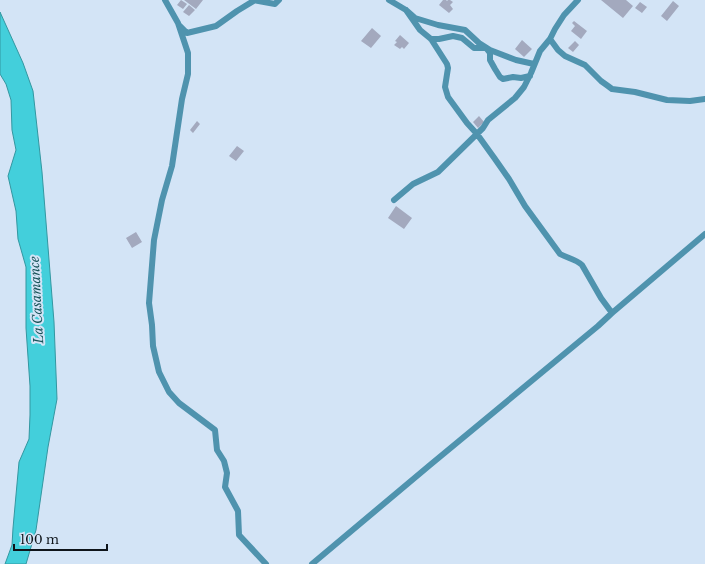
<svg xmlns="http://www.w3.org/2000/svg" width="705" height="564" font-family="'Libre Baskerville',serif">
<rect width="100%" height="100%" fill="#d3e4f6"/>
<!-- water -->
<path fill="#43cfdb" stroke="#3397a1" d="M 0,12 L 23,63 L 33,91 L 42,172 L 54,322 L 57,399 L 48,447 L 36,530 L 26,564 L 5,564 L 12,545 L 13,528 L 19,462 L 29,439 L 30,415 L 30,386 L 26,328 L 26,267 L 18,239 L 16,211 L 8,176 L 16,150 L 12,130 L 11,100 L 6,84 L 0,74 Z"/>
<!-- building -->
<path fill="#a3a9be" d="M 181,0 L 187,4 L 183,9 L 177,5 Z
M 184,0 L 203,0 L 196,9 Z
M 443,0 L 446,0 L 447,1 L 448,0 L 450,0 L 453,2 L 450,5 L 453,9 L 449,13 L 439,5 Z
M 601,0 L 626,0 L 633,6 L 623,18 Z
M 673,1 L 679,6 L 667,21 L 661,16 Z
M 640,2 L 647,7 L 642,13 L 635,8 Z
M 189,5 L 195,10 L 189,16 L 183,12 Z
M 574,21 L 587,31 L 581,39 L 571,31 L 575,26 L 572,23 Z
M 372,28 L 381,36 L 371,48 L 361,41 Z
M 400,35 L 409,43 L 404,49 L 402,47 L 400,49 L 394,45 L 397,42 L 395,41 Z
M 522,40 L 532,49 L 524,57 L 515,49 Z
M 575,41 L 579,45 L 573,52 L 568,48 Z
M 479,116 L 484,122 L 478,128 L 473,122 Z
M 197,121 L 200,124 L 193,133 L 190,130 Z
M 237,146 L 244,151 L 236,161 L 229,156 Z
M 396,206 L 412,218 L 404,229 L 388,218 Z
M 136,232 L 142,242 L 132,248 L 126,238 Z"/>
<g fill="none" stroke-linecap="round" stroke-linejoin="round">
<!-- street -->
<path stroke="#4f93ae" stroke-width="6" d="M 165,0 L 178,23 L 188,53 L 188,74 L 182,99 L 172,166 L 162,200 L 154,240 L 149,303 L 152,325 L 153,346 L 159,372 L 169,392 L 179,403 L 215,430 L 217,450 L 224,461 L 227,473 L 225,487 L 238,511 L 239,535 L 266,564
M 253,0 L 275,4 L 279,0
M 389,0 L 406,10 L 415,18 L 438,25 L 465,30 L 479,43 L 490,50 L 516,60 L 534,64
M 406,10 L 420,30 L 431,39 L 447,64 L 448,68 L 445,87 L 448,97 L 467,123 L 477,134 L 495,159 L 509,179 L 525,206 L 560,254 C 567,258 576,259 582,265 L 601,298 L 612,313
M 180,26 L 187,33 L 216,26 L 237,11 L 255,0
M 431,39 L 439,39 L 453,36 L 462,38 L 474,48 L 486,48 L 490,53 L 490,60 L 495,69 L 500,77 L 503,79 L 513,77 L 521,78 L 530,76
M 550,39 L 558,50 L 565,56 L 585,65 L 601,81 L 608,86 L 612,89 L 635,92 L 667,100 L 690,101 L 705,99
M 394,200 L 413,184 L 438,172 L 483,128 L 488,120 L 515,98 L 524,87 L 531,73 L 540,51 L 550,39 L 555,29 L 564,15 L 578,0
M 312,564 L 430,465 L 598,326 L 612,313 L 705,234"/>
</g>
<g text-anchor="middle" stroke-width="4" stroke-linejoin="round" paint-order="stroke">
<!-- water labels -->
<g font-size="13" font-style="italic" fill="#195358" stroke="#d3e4f6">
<text transform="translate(36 300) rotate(-93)" y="5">La Casamance</text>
</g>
</g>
<!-- scale -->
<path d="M14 544v6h93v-6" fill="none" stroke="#0e141a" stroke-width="2"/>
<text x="20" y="544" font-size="12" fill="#0e141a" stroke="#d3e4f6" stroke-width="3" paint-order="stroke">100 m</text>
</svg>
